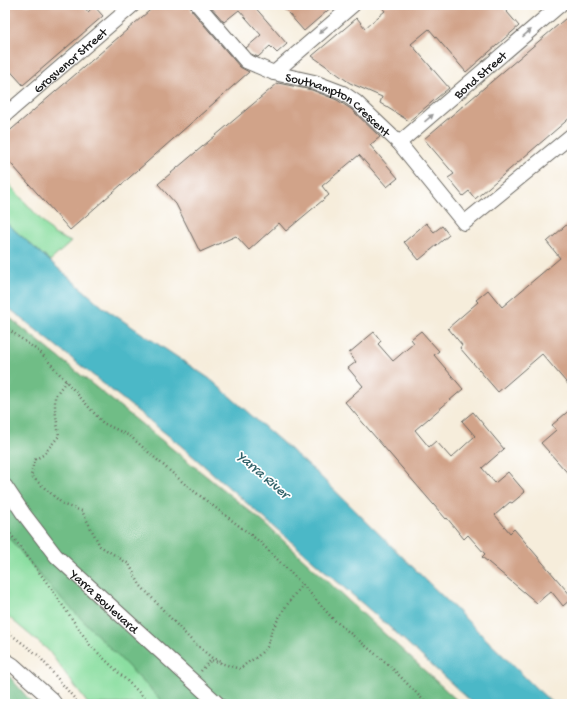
<svg xmlns="http://www.w3.org/2000/svg" width="577" height="709" font-family="'Gochi Hand',sans-serif">
<rect width="100%" height="100%" fill="#fff"/>
<filter id="ink" filterUnits="userSpaceOnUse"><feTurbulence type="fractalNoise" baseFrequency=".025" numOctaves="2"/><feDisplacementMap in="SourceGraphic" scale="8" xChannelSelector="R" yChannelSelector="G"/><feConvolveMatrix kernelMatrix="1 2 1 2 8 2 1 2 1" color-interpolation-filters="sRGB"/></filter>
<filter id="wash" filterUnits="userSpaceOnUse"><feTurbulence type="fractalNoise" baseFrequency=".012" numOctaves="4" result="noise"/><feDisplacementMap in="SourceGraphic" scale="16" xChannelSelector="R" yChannelSelector="G"/><feGaussianBlur stdDeviation="0.9" result="paint"/><feColorMatrix in="noise" values="0 0 0 0 0 0 0 0 0 0 0 0 0 0 0 0 0 1.4 0 .05"/><feComposite in="paint" operator="in"/></filter>
<g filter="url(#wash)">
<rect width="100%" height="100%" fill="#f6eddb"/>
<!-- green -->
<path fill="#8adea0" stroke="#537d5e" d="M 5,180 L 54,234 L 71,242 L 50,261 L 5,222 Z
M 5,499 L 184,704 L 88,704 L 48,650 L 5,614 Z"/>
<!-- forest -->
<path fill="#6fbd86" stroke="#466c51" d="M 5,314 L 262,521 L 461,704 L 165,704 L 50,587 L 5,533 Z
M 5,673 L 9,676 L 33,704 L 5,704 Z"/>
<!-- water -->
<path fill="#4cb8c7" stroke="#346a72" d="M 5,222 L 104,308 L 210,379 L 317,473 L 537,689 L 554,704 L 474,704 L 394,631 L 180,445 L 5,305 Z"/>
<g id="blocks">
<!-- building -->
<path fill="#d1a389" d="M 5,5 L 83,5 L 88,12 L 94,6 L 103,16 L 23,85 L 5,65 Z
M 156,5 L 190,5 L 192,11 L 240,67 L 249,72 L 70,230 L 5,157 L 5,135 Z
M 209,5 L 253,5 L 287,44 L 277,53 L 270,46 L 258,57 L 251,54 L 246,48 L 261,35 L 239,10 L 224,22 Z
M 281,5 L 334,5 L 304,31 Z
M 380,5 L 501,5 L 519,26 L 466,72 L 429,29 L 411,44 L 449,88 L 409,121 L 380,103 L 382,97 L 350,83 L 312,56 L 357,18 L 365,28 L 385,11 Z
M 572,13 L 572,116 L 475,199 L 469,191 L 463,196 L 448,178 L 454,174 L 424,139 Z
M 278,83 L 312,90 L 337,100 L 351,109 L 380,137 L 370,145 L 398,178 L 387,187 L 359,155 L 322,186 L 329,195 L 286,231 L 279,223 L 249,250 L 236,236 L 200,252 L 176,204 L 158,184 Z
M 572,220 L 572,389 L 542,354 L 498,392 L 460,348 L 462,345 L 448,328 L 478,302 L 476,300 L 488,290 L 502,307 L 560,258 L 547,242 Z
M 426,223 L 434,232 L 442,226 L 449,235 L 419,260 L 404,242 Z
M 421,331 L 439,351 L 434,355 L 463,389 L 415,430 L 429,447 L 436,441 L 451,458 L 475,436 L 462,421 L 473,412 L 504,449 L 482,468 L 495,483 L 508,472 L 525,492 L 512,503 L 510,502 L 495,515 L 510,533 L 514,529 L 572,597 L 572,598 L 563,606 L 551,591 L 537,603 L 482,557 L 485,554 L 468,535 L 464,539 L 447,518 L 446,519 L 345,402 L 363,386 L 348,368 L 356,362 L 349,353 L 374,332 L 381,341 L 378,344 L 393,361 L 414,343 L 411,339 Z
M 572,408 L 572,478 L 541,443 L 556,430 L 552,425 Z"/>
</g>
</g>
<g filter="url(#ink)">
<use href="#blocks" fill-opacity="0" stroke="#68655f" stroke-width="1"/>
<g fill="none" stroke-linecap="round" stroke-linejoin="round">
<defs>
<g id="minor">
<path id="s1" d="M 198,5 L 246,61 L 274,73 L 314,82 L 343,93 L 356,102 L 399,143 L 464,223 L 572,135"/>
<path d="M 274,73 L 353,5"/>
<path id="s2" d="M 5,115 L 133,5"/>
<path id="s3" d="M 399,143 L 560,5"/>
<path id="s4" d="M 5,486 L 23,513 L 56,556 L 218,704"/>
<path d="M 5,660 L 13,665 L 52,700 L 55,704"/>
</g>
</defs>
<!-- minor casing -->
<use href="#minor" stroke="#68655f" stroke-width="16"/>
<!-- path -->
<path stroke="#68655f" stroke-width="2.5" stroke-dasharray="1 3" stroke-linecap="butt" d="M 5,327 L 41,353 L 103,423 L 130,436 L 186,485 L 260,542 L 302,584 L 333,619 L 390,666 L 427,704
M 66,381 L 55,396 L 55,409 L 59,436 L 43,455 L 34,460 L 31,476 L 64,505 L 82,511 L 100,546 L 129,564 L 140,585 L 191,640 L 212,658 L 221,661 L 221,663
M 5,528 L 9,532 L 50,587 L 90,645 L 151,704
M 5,630 L 38,655 L 79,704
M 201,671 L 211,660 L 240,669 L 247,663 L 257,657 L 267,647 L 272,630 L 284,609 L 302,584"/>
<!-- minor -->
<use href="#minor" stroke="#fff" stroke-width="14"/>
</g>
<!-- one-way arrows -->
<defs><path id="oneway-solid" d="M-6-.8H1V-3.2L6.5 0L1 3.2V.8H-6Z"/></defs>
<g fill="#999">
<use href="#oneway-solid" transform="translate(323 30) rotate(139)"/>
<use href="#oneway-solid" transform="translate(527 33) rotate(-41)"/>
<use href="#oneway-solid" transform="translate(429 118) rotate(-41)"/>
</g>
</g>
<g text-anchor="middle" stroke-width="3.5" stroke-linejoin="round" paint-order="stroke">
<!-- street labels -->
<g font-size="13" fill="#1c1c1c" stroke="#fff">
<text dy="5" stroke="none"><textPath href="#s2" startOffset="85">Grosvenor Street</textPath></text>
<text dy="5" stroke="none"><textPath href="#s3" startOffset="106">Bond Street</textPath></text>
<text dy="5" stroke="none"><textPath href="#s1" startOffset="177">Southampton Crescent</textPath></text>
<text dy="5" stroke="none"><textPath href="#s4" startOffset="153">Yarra Boulevard</textPath></text>
</g>
<!-- water labels -->
<g font-size="14" font-style="italic" fill="#326269" stroke="#fff">
<text transform="translate(264 474) rotate(41)" y="5">Yarra River</text>
</g>
</g>
<!-- margin -->
<rect width="577" height="709" fill="none" stroke="#fff" stroke-width="20"/>
</svg>
